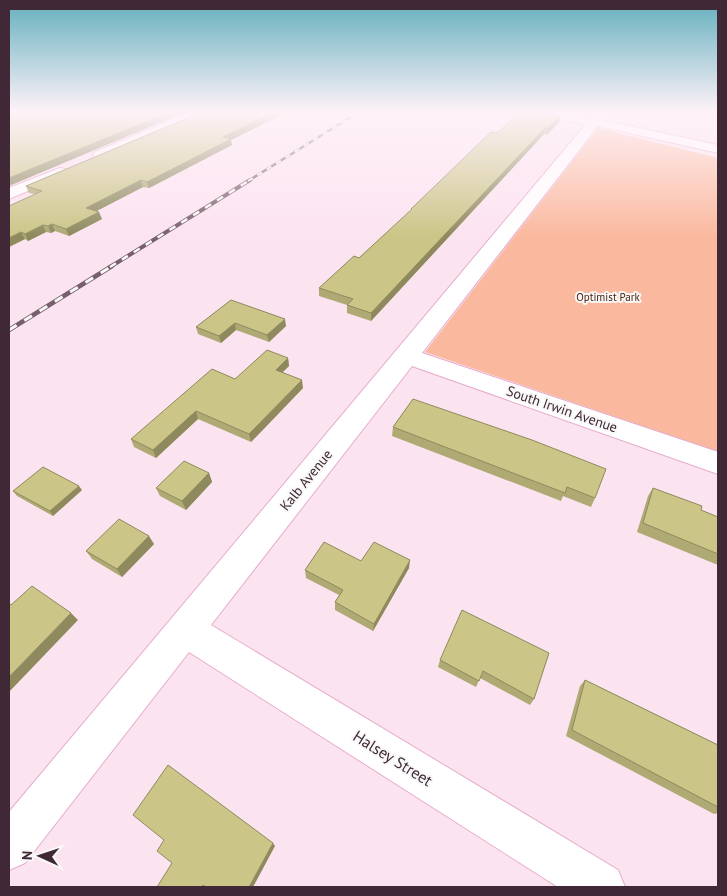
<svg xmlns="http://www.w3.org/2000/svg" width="727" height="896" font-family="'PT Sans',sans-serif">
<rect width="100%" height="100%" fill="#fce3f0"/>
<!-- green -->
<path fill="#fab99e" d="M 598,128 L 718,158 L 718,452 L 425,352 Z"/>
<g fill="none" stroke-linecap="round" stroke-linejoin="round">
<defs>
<path id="minor" d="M 190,112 L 206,112 L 204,115 L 105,158 L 95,158 L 93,155 L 95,152 Z
M 526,112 L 555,112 L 592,118 L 597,112 L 609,112 L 603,120 L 718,145 L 718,153 L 598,126 L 422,353 L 718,452 L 718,474 L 412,366 L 211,625 L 618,870 L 625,887 L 558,887 L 189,652 L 25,863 L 9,870 L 9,812 L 586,124 L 532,116 Z
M 60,168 L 65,169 L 67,172 L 65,175 L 9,199 L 9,188 Z"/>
</defs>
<!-- minor casing -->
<use href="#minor" stroke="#e6abcd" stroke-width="2"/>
<!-- minor -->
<use href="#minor" fill="#fff" fill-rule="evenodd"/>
<defs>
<path id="rail-far2" d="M 248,181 L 359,112"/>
<path id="rail-far1" d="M 110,267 L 250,180"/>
<path id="rail" d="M 9,330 L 112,266"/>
</defs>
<!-- rail-far2 casing -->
<use href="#rail-far2" stroke="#785f6d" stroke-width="2.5"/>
<!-- rail-far1 casing -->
<use href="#rail-far1" stroke="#785f6d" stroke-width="4"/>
<!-- rail casing -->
<use href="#rail" stroke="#785f6d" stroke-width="4.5"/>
<!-- rail-far2 -->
<use href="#rail-far2" stroke="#f8f8f8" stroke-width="2" stroke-dasharray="5.5" stroke-linecap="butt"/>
<!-- rail-far1 -->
<use href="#rail-far1" stroke="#f8f8f8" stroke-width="2.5" stroke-dasharray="7" stroke-linecap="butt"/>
<!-- rail -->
<use href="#rail" stroke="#f8f8f8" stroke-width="3" stroke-dasharray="9" stroke-linecap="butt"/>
</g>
<!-- wall -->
<path fill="#afa974" d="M 202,112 L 287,112 L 231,140 L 232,145 L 149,188 L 143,187 L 96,211 L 102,219 L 69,236 L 55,231 L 51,233 L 46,232 L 28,241 L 25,239 L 9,247 L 35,194 L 29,193 L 26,186 Z
M 523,114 L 560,116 L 559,122 L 547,135 L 544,134 L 371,321 L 347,313 L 347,305 L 319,296 L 319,288 L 359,258 L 411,211 L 411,209 Z
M 231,300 L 286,326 L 269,342 L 236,330 L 221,343 L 198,334 L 196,327 Z
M 288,358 L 289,366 L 283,372 L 303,388 L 251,442 L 198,419 L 156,458 L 134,447 L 131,439 L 235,379 Z
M 413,399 L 595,498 L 591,507 L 563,496 L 561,501 L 392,436 L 393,427 Z
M 209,473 L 212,482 L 186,510 L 160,496 L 156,488 Z
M 653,488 L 701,510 L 718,517 L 718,565 L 637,532 L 648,496 Z
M 82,490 L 53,516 L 17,496 L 13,491 Z
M 154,544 L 122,577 L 92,559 L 86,551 Z
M 361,561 L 409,568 L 373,631 L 335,610 L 335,602 L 339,595 L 306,578 L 305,570 Z
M 549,653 L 534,699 L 530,705 L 480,678 L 476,687 L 438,667 L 440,660 Z
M 585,680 L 718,745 L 718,813 L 714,814 L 566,736 L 580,686 Z"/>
<!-- shaded-wall -->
<path fill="#8e8a5e" d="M 170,112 L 185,112 L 9,186 L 9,178 Z
M 275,112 L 287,112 L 231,140 L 232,145 L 149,188 L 147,182 L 223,137 Z
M 560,116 L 559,122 L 547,135 L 548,128 Z
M 545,128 L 544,134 L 371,321 L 371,313 Z
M 141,180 L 143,187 L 89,215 L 86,208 Z
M 99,212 L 102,219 L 69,236 L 66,229 Z
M 52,224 L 55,231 L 51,233 L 48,226 Z
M 43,225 L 46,232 L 28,241 L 25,234 Z
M 21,232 L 25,239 L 9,247 L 9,238 Z
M 285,319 L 286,326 L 269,342 L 267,335 Z
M 235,323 L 236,330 L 221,343 L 219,336 Z
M 288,358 L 289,366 L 277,377 L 276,370 Z
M 302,380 L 303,388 L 251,442 L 249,434 Z
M 196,411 L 198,419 L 156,458 L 153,450 Z
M 209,473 L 212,482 L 186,510 L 182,501 Z
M 79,486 L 82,490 L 53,516 L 50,511 Z
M 149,536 L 154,544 L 122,577 L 117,569 Z
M 410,560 L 409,568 L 373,631 L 374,624 Z
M 71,613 L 78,620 L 9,692 L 9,677 Z
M 273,843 L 275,846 L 253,887 L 249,887 Z"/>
<!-- building -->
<path fill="#cbc587" stroke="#8e8a5e" d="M 9,112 L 170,112 L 9,178 Z
M 202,112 L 275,112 L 223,137 L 231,139 L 147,182 L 141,180 L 86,208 L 99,212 L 66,229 L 52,224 L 48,226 L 43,225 L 25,234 L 21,232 L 9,238 L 9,206 L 42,191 L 26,186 Z
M 526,112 L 534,112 L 560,116 L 548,128 L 545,128 L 371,313 L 347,305 L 353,299 L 319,288 L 354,256 L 359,258 L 412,209 L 411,209 L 491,132 L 497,133 L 519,114 L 523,114 Z
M 231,300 L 285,319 L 267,335 L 235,323 L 219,336 L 196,327 Z
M 267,350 L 288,358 L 276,370 L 302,380 L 249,434 L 196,411 L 153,450 L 131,439 L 212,369 L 235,379 Z
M 413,399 L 532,440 L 606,469 L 595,498 L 567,487 L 565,493 L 393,427 Z
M 184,461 L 209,473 L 182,501 L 156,488 Z
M 43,467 L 79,486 L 50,511 L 13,491 Z
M 653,488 L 702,506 L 701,510 L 718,517 L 718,554 L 643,523 Z
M 119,519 L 149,536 L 117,569 L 86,551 Z
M 324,542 L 361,561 L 374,542 L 410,560 L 374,624 L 335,602 L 343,590 L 305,570 Z
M 32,586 L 71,613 L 9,677 L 9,603 L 11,605 Z
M 462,610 L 549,653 L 534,699 L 483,671 L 479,681 L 440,660 Z
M 585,680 L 718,745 L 718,807 L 572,730 Z
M 168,765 L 273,843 L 249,887 L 206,887 L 203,885 L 202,887 L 157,887 L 172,863 L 157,851 L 164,840 L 133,815 Z"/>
<!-- sky -->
<linearGradient id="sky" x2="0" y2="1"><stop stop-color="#63afbe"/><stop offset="0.47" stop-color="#fef2f8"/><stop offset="1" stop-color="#fef2f8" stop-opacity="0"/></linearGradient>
<rect width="727" height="237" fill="url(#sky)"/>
<g text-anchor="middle" stroke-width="4" stroke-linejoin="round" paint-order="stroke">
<!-- far-park labels -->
<g font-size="11" fill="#4c220f" stroke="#f8f8f8">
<text x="608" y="301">Optimist Park</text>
</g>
<!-- street labels -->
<g font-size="14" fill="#402836" stroke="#f8f8f8">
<text transform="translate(562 409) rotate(19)" y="5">South Irwin Avenue</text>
<text transform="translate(306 480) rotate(-51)" y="5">Kalb Avenue</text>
</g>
<!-- near-street labels -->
<g font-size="16" fill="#402836" stroke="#f8f8f8">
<text transform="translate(393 758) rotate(32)" y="6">Halsey Street</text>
</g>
</g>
<!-- border -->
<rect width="727" height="896" fill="none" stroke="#402836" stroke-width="20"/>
<!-- north arrow -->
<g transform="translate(40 856) rotate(273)" stroke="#f8f8f8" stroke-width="4" paint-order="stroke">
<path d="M0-4L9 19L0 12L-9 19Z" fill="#402836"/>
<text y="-8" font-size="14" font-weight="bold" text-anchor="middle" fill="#402836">N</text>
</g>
</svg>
